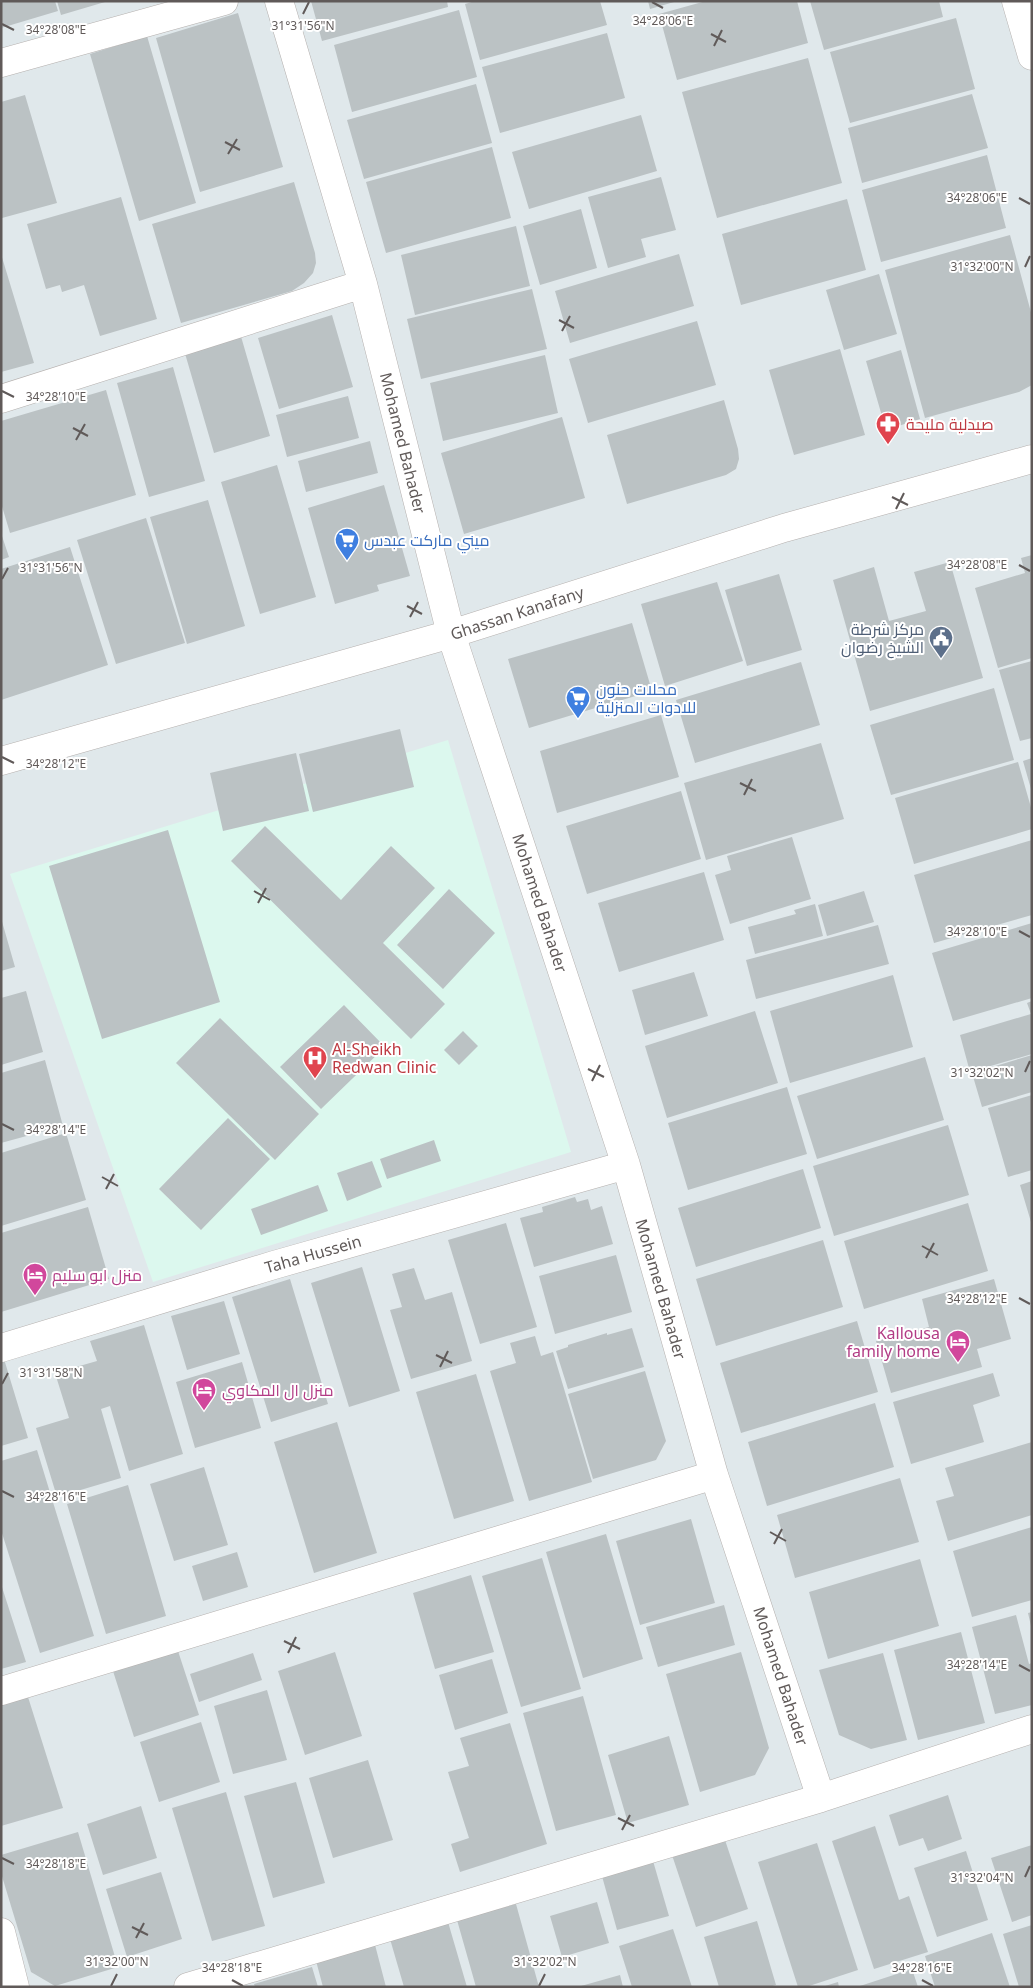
<svg xmlns="http://www.w3.org/2000/svg" width="1033" height="1988" font-family="'Noto Sans',Cairo,sans-serif">
<rect width="100%" height="100%" fill="#e0e8eb"/>
<!-- medical -->
<path fill="#dcf8ee" d="M 448,740 L 571,1152 L 153,1282 L 10,874 Z"/>
<!-- building -->
<path fill="#bbc2c4" d="M 1,1 L 55,1 L 58,11 L 1,28 Z
M 57,1 L 105,1 L 105,2 L 61,15 Z
M 311,1 L 447,1 L 448,7 L 322,41 Z
M 475,1 L 600,1 L 607,25 L 480,60 L 465,4 Z
M 648,1 L 674,1 L 674,2 L 650,9 Z
M 706,1 L 797,1 L 808,43 L 677,80 L 659,14 Z
M 810,1 L 939,1 L 943,17 L 824,50 Z
M 459,10 L 477,77 L 352,112 L 334,45 Z
M 238,13 L 283,167 L 200,192 L 156,38 Z
M 956,18 L 975,89 L 850,123 L 830,52 Z
M 607,33 L 625,98 L 500,133 L 482,67 Z
M 147,36 L 196,203 L 139,221 L 90,54 Z
M 808,58 L 842,183 L 717,218 L 682,92 Z
M 476,84 L 492,143 L 364,179 L 347,120 Z
M 972,94 L 988,148 L 862,183 L 848,128 Z
M 25,95 L 57,203 L 2,218 L 1,102 Z
M 641,115 L 657,171 L 529,209 L 512,152 Z
M 492,147 L 511,218 L 386,253 L 366,182 Z
M 987,155 L 1006,228 L 881,262 L 862,190 Z
M 661,177 L 676,230 L 641,239 L 646,257 L 608,268 L 588,197 Z
M 294,182 L 315,253 L 316,263 L 313,273 L 304,283 L 292,291 L 181,323 L 152,224 Z
M 121,197 L 157,319 L 100,336 L 84,285 L 62,292 L 60,285 L 46,289 L 27,224 Z
M 847,199 L 866,270 L 741,305 L 722,234 Z
M 581,209 L 597,268 L 540,285 L 523,226 Z
M 516,226 L 530,286 L 415,315 L 401,255 Z
M 1010,235 L 1032,316 L 1032,385 L 1019,392 L 925,418 L 885,270 Z
M 1,254 L 34,363 L 1,372 Z
M 679,254 L 694,306 L 570,343 L 555,291 Z
M 879,274 L 897,334 L 844,350 L 826,290 Z
M 532,289 L 547,349 L 421,379 L 407,319 Z
M 332,315 L 353,387 L 279,409 L 258,338 Z
M 697,321 L 716,385 L 588,423 L 569,359 Z
M 240,333 L 270,436 L 214,453 L 184,350 Z
M 840,349 L 865,435 L 794,455 L 769,370 Z
M 901,350 L 920,419 L 886,430 L 866,361 Z
M 545,355 L 558,413 L 443,441 L 430,383 Z
M 173,367 L 205,481 L 149,497 L 117,383 Z
M 106,390 L 136,495 L 10,533 L 1,503 L 1,421 Z
M 348,396 L 359,438 L 287,457 L 276,415 Z
M 724,400 L 738,449 L 739,459 L 736,469 L 726,475 L 627,504 L 607,435 Z
M 562,417 L 585,498 L 464,534 L 441,453 Z
M 370,441 L 378,473 L 306,492 L 298,461 Z
M 277,465 L 316,597 L 260,614 L 221,482 Z
M 384,485 L 410,576 L 377,585 L 379,591 L 335,604 L 308,508 Z
M 208,500 L 245,626 L 187,644 L 150,517 Z
M 146,518 L 185,643 L 116,664 L 77,540 Z
M 1,533 L 9,557 L 1,560 Z
M 70,547 L 108,665 L 1,700 L 1,569 Z
M 1032,555 L 1032,658 L 998,668 L 975,588 L 1025,573 L 1021,558 Z
M 950,562 L 983,678 L 870,711 L 833,580 L 874,567 L 889,621 L 926,611 L 914,572 Z
M 779,574 L 802,650 L 747,666 L 725,590 Z
M 717,582 L 743,661 L 665,686 L 641,604 Z
M 632,623 L 652,691 L 529,728 L 508,659 Z
M 1032,661 L 1032,738 L 1020,741 L 999,670 Z
M 801,662 L 820,725 L 695,763 L 676,700 Z
M 994,688 L 1014,760 L 891,795 L 870,725 Z
M 661,715 L 679,777 L 557,813 L 540,751 Z
M 400,729 L 414,787 L 313,812 L 299,754 Z
M 821,743 L 844,819 L 706,860 L 684,783 Z
M 296,753 L 309,811 L 223,831 L 210,773 Z
M 1032,758 L 1032,789 L 1031,789 L 1023,761 Z
M 1018,762 L 1032,811 L 1032,829 L 914,864 L 895,798 Z
M 681,791 L 701,859 L 587,894 L 566,826 Z
M 265,826 L 341,900 L 391,846 L 435,888 L 383,943 L 445,1004 L 411,1039 L 231,861 Z
M 168,830 L 220,1002 L 102,1039 L 49,866 Z
M 792,837 L 811,899 L 730,924 L 715,875 L 731,870 L 727,856 Z
M 1032,840 L 1032,915 L 934,943 L 914,875 Z
M 704,872 L 724,940 L 619,972 L 598,903 Z
M 449,889 L 495,933 L 443,989 L 397,945 Z
M 864,891 L 874,922 L 827,936 L 818,905 Z
M 815,904 L 823,936 L 755,954 L 748,927 L 796,914 L 794,910 Z
M 1,918 L 15,967 L 1,971 Z
M 1032,923 L 1032,998 L 953,1021 L 932,953 Z
M 878,925 L 889,964 L 756,999 L 746,960 Z
M 694,972 L 708,1016 L 645,1035 L 632,990 Z
M 893,975 L 913,1047 L 790,1083 L 770,1011 Z
M 26,991 L 43,1052 L 1,1065 L 1,998 Z
M 1032,1001 L 1032,1054 L 970,1072 L 960,1035 L 1031,1014 L 1027,1003 Z
M 344,1005 L 385,1047 L 321,1109 L 280,1067 Z
M 755,1011 L 778,1083 L 667,1118 L 645,1046 Z
M 220,1018 L 319,1114 L 275,1160 L 176,1063 Z
M 463,1031 L 478,1046 L 459,1065 L 444,1050 Z
M 1032,1055 L 1032,1092 L 982,1107 L 972,1073 Z
M 925,1057 L 944,1120 L 817,1159 L 797,1096 Z
M 45,1060 L 63,1126 L 1,1143 L 1,1073 Z
M 787,1087 L 807,1154 L 688,1190 L 668,1123 Z
M 1032,1095 L 1032,1170 L 1008,1177 L 988,1108 Z
M 228,1118 L 270,1159 L 201,1230 L 159,1189 Z
M 948,1125 L 969,1195 L 834,1236 L 813,1166 Z
M 66,1133 L 86,1200 L 1,1226 L 1,1153 Z
M 434,1140 L 441,1161 L 387,1179 L 380,1159 Z
M 372,1161 L 382,1187 L 347,1201 L 337,1173 Z
M 803,1169 L 821,1228 L 696,1267 L 678,1208 Z
M 1032,1181 L 1032,1222 L 1031,1222 L 1020,1185 Z
M 318,1185 L 328,1211 L 261,1235 L 251,1209 Z
M 575,1197 L 577,1202 L 588,1199 L 591,1210 L 602,1206 L 613,1244 L 534,1267 L 520,1218 L 543,1212 L 542,1207 Z
M 968,1203 L 988,1271 L 864,1309 L 844,1241 Z
M 88,1207 L 109,1279 L 1,1312 L 1,1233 Z
M 506,1223 L 537,1327 L 480,1344 L 448,1240 Z
M 823,1240 L 843,1307 L 716,1346 L 696,1279 Z
M 616,1255 L 632,1312 L 555,1334 L 539,1276 Z
M 362,1267 L 400,1391 L 349,1407 L 311,1283 Z
M 414,1268 L 425,1300 L 452,1292 L 472,1361 L 411,1379 L 390,1310 L 402,1307 L 392,1274 Z
M 290,1279 L 328,1404 L 271,1422 L 232,1297 Z
M 994,1279 L 1011,1339 L 977,1349 L 982,1367 L 891,1393 L 876,1341 L 929,1327 L 922,1299 Z
M 224,1301 L 240,1354 L 187,1370 L 171,1316 Z
M 857,1321 L 878,1392 L 741,1433 L 720,1363 Z
M 144,1325 L 183,1454 L 129,1471 L 110,1406 L 101,1409 L 121,1478 L 57,1497 L 36,1428 L 69,1418 L 55,1373 L 97,1361 L 90,1341 Z
M 632,1328 L 644,1367 L 568,1389 L 556,1351 L 568,1347 L 568,1345 L 607,1333 L 607,1335 Z
M 535,1336 L 541,1356 L 553,1352 L 592,1482 L 529,1501 L 490,1371 L 516,1363 L 510,1343 Z
M 4,1359 L 28,1438 L 1,1446 L 1,1360 Z
M 242,1362 L 261,1428 L 195,1448 L 176,1382 Z
M 645,1371 L 666,1441 L 656,1460 L 593,1479 L 568,1394 Z
M 993,1373 L 1000,1396 L 973,1405 L 984,1442 L 911,1464 L 893,1402 Z
M 476,1374 L 514,1501 L 454,1519 L 416,1392 Z
M 875,1403 L 894,1467 L 767,1506 L 748,1442 Z
M 337,1422 L 377,1553 L 314,1573 L 274,1442 Z
M 1032,1442 L 1032,1515 L 948,1541 L 936,1501 L 954,1496 L 945,1468 Z
M 37,1450 L 94,1636 L 40,1653 L 1,1530 L 1,1461 Z
M 204,1467 L 228,1545 L 174,1561 L 150,1484 Z
M 900,1478 L 919,1542 L 795,1578 L 777,1515 Z
M 128,1485 L 166,1616 L 106,1634 L 67,1504 Z
M 691,1519 L 715,1603 L 640,1625 L 616,1541 Z
M 1032,1527 L 1032,1600 L 972,1617 L 953,1551 Z
M 606,1534 L 643,1659 L 583,1678 L 546,1552 Z
M 237,1552 L 248,1587 L 203,1601 L 192,1566 Z
M 542,1558 L 581,1689 L 521,1707 L 482,1576 Z
M 920,1559 L 939,1626 L 828,1659 L 809,1592 Z
M 471,1575 L 494,1652 L 435,1669 L 413,1593 Z
M 1,1584 L 26,1662 L 1,1669 Z
M 724,1605 L 735,1645 L 658,1667 L 646,1627 Z
M 1032,1612 L 1032,1626 L 1031,1626 L 1028,1613 Z
M 1016,1615 L 1029,1664 L 1032,1663 L 1032,1705 L 995,1714 L 972,1627 Z
M 961,1632 L 985,1723 L 918,1740 L 894,1650 Z
M 178,1651 L 199,1715 L 134,1737 L 113,1671 Z
M 335,1652 L 362,1736 L 305,1755 L 278,1671 Z
M 741,1652 L 769,1748 L 755,1775 L 700,1792 L 666,1674 Z
M 253,1653 L 262,1680 L 199,1702 L 190,1674 Z
M 883,1653 L 907,1740 L 871,1749 L 839,1735 L 819,1670 Z
M 492,1659 L 508,1713 L 455,1730 L 439,1675 Z
M 267,1690 L 287,1760 L 233,1774 L 214,1706 Z
M 583,1696 L 616,1815 L 556,1831 L 523,1713 Z
M 28,1697 L 63,1808 L 1,1826 L 1,1704 Z
M 201,1722 L 220,1782 L 159,1802 L 140,1742 Z
M 510,1723 L 547,1844 L 460,1872 L 451,1844 L 469,1838 L 448,1772 L 469,1766 L 460,1738 Z
M 669,1736 L 689,1805 L 628,1823 L 608,1755 Z
M 368,1760 L 393,1840 L 333,1858 L 309,1778 Z
M 296,1782 L 325,1883 L 273,1898 L 244,1796 Z
M 226,1792 L 265,1926 L 212,1941 L 172,1808 Z
M 948,1795 L 962,1839 L 928,1851 L 923,1838 L 899,1846 L 889,1815 Z
M 141,1806 L 157,1858 L 103,1875 L 87,1824 Z
M 875,1826 L 899,1900 L 909,1896 L 928,1952 L 874,1969 L 832,1841 Z
M 78,1832 L 118,1967 L 55,1986 L 31,1972 L 1,1873 L 1,1855 Z
M 724,1837 L 748,1909 L 696,1927 L 672,1855 Z
M 817,1843 L 858,1970 L 806,1987 L 798,1987 L 758,1862 Z
M 1032,1845 L 1032,1915 L 1012,1922 L 991,1858 Z
M 966,1851 L 988,1920 L 937,1937 L 914,1868 Z
M 651,1854 L 669,1916 L 617,1930 L 600,1869 Z
M 161,1872 L 182,1939 L 127,1957 L 106,1889 Z
M 597,1902 L 609,1943 L 562,1957 L 550,1916 Z
M 516,1904 L 539,1987 L 476,1987 L 457,1920 Z
M 757,1921 L 776,1985 L 769,1987 L 719,1987 L 704,1937 Z
M 448,1922 L 467,1987 L 404,1987 L 390,1939 Z
M 1032,1925 L 1032,1987 L 1019,1987 L 1003,1934 Z
M 673,1929 L 692,1987 L 632,1987 L 619,1946 Z
M 992,1933 L 1010,1987 L 935,1987 L 925,1956 Z
M 374,1941 L 386,1987 L 323,1987 L 315,1957 Z
M 312,1967 L 318,1987 L 255,1987 L 254,1984 Z
M 912,1969 L 918,1987 L 860,1987 L 860,1986 Z
M 620,1975 L 623,1987 L 581,1987 L 581,1986 Z
M 838,1982 L 839,1987 L 825,1987 L 825,1986 Z"/>
<g fill="none" stroke-linecap="round" stroke-linejoin="round">
<defs>
<path id="minor" d="M 279,1 L 363,284 L 451,634 L 626,1165 L 714,1475 L 821,1798
M 1,63 L 224,1
M 1,399 L 363,284
M 1,761 L 451,634 L 784,528 L 1032,459
M 1,1348 L 274,1265 L 626,1165
M 1,1691 L 714,1475
M 1,1932 L 15,1987
M 188,1987 L 821,1798 L 1032,1729"/>
<path id="tertiary" d="M 1016,1 L 1032,56"/>
</defs>
<!-- minor casing -->
<use href="#minor" stroke="#b5b0ae" stroke-width="29"/>
<!-- tertiary casing -->
<use href="#tertiary" stroke="#b5b0ae" stroke-width="29"/>
<!-- minor -->
<use href="#minor" stroke="#fff" stroke-width="28"/>
<!-- tertiary -->
<use href="#tertiary" stroke="#fff" stroke-width="28"/>
</g>
<!-- ticks -->
<path fill="none" stroke="#605a59" stroke-width="2" d="M 652,2 L 663,8M 303,14 L 309,2M 2,24 L 14,30M 711,34 L 726,42M 714,46 L 722,30M 225,142 L 240,150M 228,154 L 237,139M 1019,198 L 1030,204M 1025,267 L 1030,256M 559,320 L 574,328M 562,331 L 570,316M 2,391 L 14,397M 73,428 L 88,436M 76,440 L 85,424M 892,497 L 908,505M 896,509 L 904,493M 1019,565 L 1030,571M 2,579 L 8,568M 407,606 L 422,614M 410,617 L 418,602M 2,757 L 14,763M 740,783 L 756,791M 744,795 L 752,779M 254,891 L 270,900M 258,903 L 266,888M 1019,931 L 1030,937M 588,1069 L 604,1077M 1025,1072 L 1030,1061M 592,1081 L 600,1065M 2,1124 L 14,1130M 102,1177 L 118,1186M 106,1189 L 114,1174M 922,1246 L 938,1255M 926,1258 L 934,1243M 1019,1298 L 1030,1304M 436,1355 L 452,1363M 440,1367 L 448,1351M 2,1384 L 8,1373M 2,1491 L 14,1497M 770,1532 L 786,1541M 774,1544 L 782,1529M 284,1641 L 300,1649M 288,1653 L 296,1637M 1019,1665 L 1030,1671M 618,1818 L 634,1826M 622,1830 L 630,1815M 2,1858 L 14,1864M 1025,1877 L 1030,1866M 132,1927 L 148,1935M 136,1938 L 144,1923M 232,1980 L 243,1986M 922,1980 L 933,1986M 111,1986 L 117,1974M 539,1986 L 545,1974"/>
<!-- icons -->
<defs>
<symbol id="pharmacy-pin" viewBox="-11 -11 22 30"><path d="M0 17L-7.5 6A9.5 9.5 0 1 1 7.5 6Z" fill="#e0444e" stroke="#fff"/><path d="M-2-6h4v4h4v4h-4v4h-4v-4h-4v-4h4Z" fill="#fff"/></symbol>
<symbol id="supermarket-pin" viewBox="-11 -11 22 30"><path d="M0 17L-7.5 6A9.5 9.5 0 1 1 7.5 6Z" fill="#3f7fe0" stroke="#fff"/><path d="M-6-5.5h2.5l.6 2H6L4.5 2H-2.5L-4.4-4H-6ZM-1.5 3.2a1.3 1.3 0 1 0 .1 0ZM3 3.2a1.3 1.3 0 1 0 .1 0Z" fill="#fff"/></symbol>
<symbol id="civic-pin" viewBox="-11 -11 22 30"><path d="M0 17L-7.5 6A9.5 9.5 0 1 1 7.5 6Z" fill="#5c6f8a" stroke="#fff"/><path d="M-.6-6.5H3V-4.5H.6V-3L4-1V1h2V6H-6V1h2V-1L-.6-3ZM-1.2 2.5V6h2.4V2.5Z" fill="#fff"/></symbol>
<symbol id="hospital-pin" viewBox="-11 -11 22 30"><path d="M0 17L-7.5 6A9.5 9.5 0 1 1 7.5 6Z" fill="#e0444e" stroke="#fff"/><path d="M-5-5h3v3.5h4V-5h3V5h-3V1.5h-4V5h-3Z" fill="#fff"/></symbol>
<symbol id="hotel-pin" viewBox="-11 -11 22 30"><path d="M0 17L-7.5 6A9.5 9.5 0 1 1 7.5 6Z" fill="#d1479c" stroke="#fff"/><path d="M-6-4.5h1.5V1H6V5H4.5V3h-9V5H-6ZM-4 0a1.8 1.8 0 1 1 3.6 0ZM.5 0V-2.5h3Q6-2.5 6 0Z" fill="#fff"/></symbol>
</defs>
<g fill-rule="evenodd">
<use href="#pharmacy-pin" x="874" y="410" width="28" height="38"/>
<use href="#supermarket-pin" x="333" y="526" width="28" height="38"/>
<use href="#civic-pin" x="927" y="624" width="28" height="38"/>
<use href="#supermarket-pin" x="564" y="684" width="28" height="38"/>
<use href="#hospital-pin" x="301" y="1044" width="28" height="38"/>
<use href="#hotel-pin" x="21" y="1261" width="28" height="38"/>
<use href="#hotel-pin" x="944" y="1328" width="28" height="38"/>
<use href="#hotel-pin" x="190" y="1376" width="28" height="38"/>
</g>
<g text-anchor="middle" stroke-width="4" stroke-linejoin="round" paint-order="stroke">
<!-- health labels -->
<g font-size="16" fill="#be3a42" stroke="#fff" text-anchor="start">
<text x="906" y="430">صيدلية مليحة</text>
<text x="332" y="1055">Al-Sheikh<tspan x="332" dy="18">Redwan Clinic</tspan></text>
</g>
<!-- street labels -->
<g font-size="16" fill="#605a59" stroke="#fff">
<text transform="translate(403 443) rotate(76)" y="6">Mohamed Bahader</text>
<text transform="translate(517 613) rotate(-18)" y="6">Ghassan Kanafany</text>
<text transform="translate(540 903) rotate(72)" y="6">Mohamed Bahader</text>
<text transform="translate(313 1254) rotate(-16)" y="6">Taha Hussein</text>
<text transform="translate(661 1289) rotate(74)" y="6">Mohamed Bahader</text>
<text transform="translate(781 1676) rotate(72)" y="6">Mohamed Bahader</text>
</g>
<!-- shop labels -->
<g font-size="16" fill="#366cbe" stroke="#fff" text-anchor="start">
<text x="364" y="546">ميني ماركت عبدس</text>
<text x="596" y="695">محلات حنون<tspan x="596" dy="18">للادوات المنزلية</tspan></text>
</g>
<!-- service labels -->
<g font-size="16" fill="#4e5e75" stroke="#fff" text-anchor="end">
<text x="924" y="635">مركز شرطة<tspan x="924" dy="18">الشيخ رضوان</tspan></text>
</g>
<!-- hotel labels -->
<g font-size="16" fill="#b23c85" stroke="#fff" text-anchor="start">
<text x="52" y="1281">منزل ابو سليم</text>
<text x="940" y="1339" text-anchor="end">Kallousa<tspan x="940" dy="18">family home</tspan></text>
<text x="222" y="1396">منزل ال المكاوي</text>
</g>
</g>
<g font-size="12" text-anchor="middle" fill="#605a59" stroke="#fff" stroke-width="4" stroke-linejoin="round" paint-order="stroke">
<text x="663" y="25">34°28'06"E</text>
<text x="303" y="30">31°31'56"N</text>
<text x="56" y="34">34°28'08"E</text>
<text x="977" y="202">34°28'06"E</text>
<text x="982" y="271">31°32'00"N</text>
<text x="56" y="401">34°28'10"E</text>
<text x="977" y="569">34°28'08"E</text>
<text x="51" y="572">31°31'56"N</text>
<text x="56" y="768">34°28'12"E</text>
<text x="977" y="936">34°28'10"E</text>
<text x="982" y="1077">31°32'02"N</text>
<text x="56" y="1134">34°28'14"E</text>
<text x="977" y="1303">34°28'12"E</text>
<text x="51" y="1377">31°31'58"N</text>
<text x="56" y="1501">34°28'16"E</text>
<text x="977" y="1669">34°28'14"E</text>
<text x="56" y="1868">34°28'18"E</text>
<text x="982" y="1882">31°32'04"N</text>
<text x="117" y="1966">31°32'00"N</text>
<text x="545" y="1966">31°32'02"N</text>
<text x="232" y="1972">34°28'18"E</text>
<text x="922" y="1972">34°28'16"E</text>
</g>
<!-- border -->
<rect width="1033" height="1988" fill="none" stroke="#605a59" stroke-width="5"/>
</svg>
